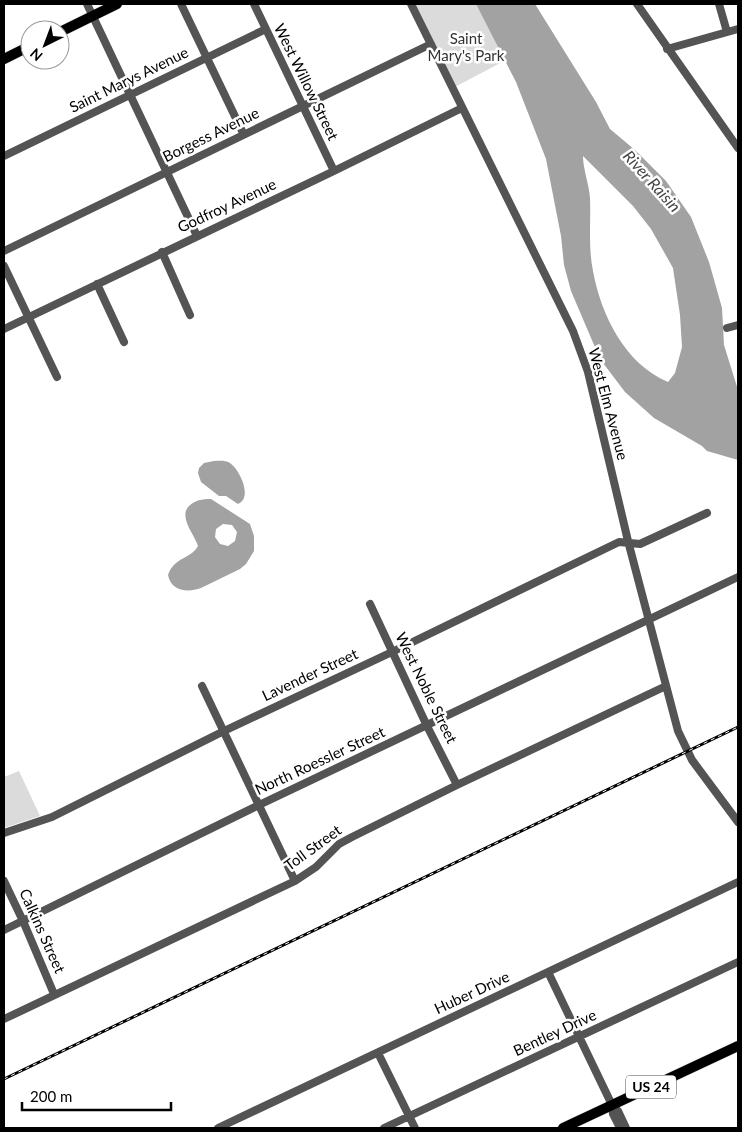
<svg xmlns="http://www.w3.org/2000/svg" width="742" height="1132" font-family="Lato,sans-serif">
<rect width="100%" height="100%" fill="#fff"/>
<!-- green -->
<path fill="#dbdbdb" d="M 411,4 L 476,4 L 506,60 L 453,88 Z
M 19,771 L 40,816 L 4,828 L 4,777 Z"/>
<!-- water -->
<path fill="#a2a2a2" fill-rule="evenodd" d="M 476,4 L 535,4 L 596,102 L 610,129 L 635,150 L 666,181 L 691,217 L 709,262 L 722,308 L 724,345 L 738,390 L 738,460 L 707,451 L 702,446 L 654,418 L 625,392 L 600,359 L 571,291 L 564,265 L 561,236 L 546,159 L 516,82 ZM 583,156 L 633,206 L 651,229 L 673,268 L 680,315 L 682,347 L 675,373 L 668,382 C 625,364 601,315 593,271 C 588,247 591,222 590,198 C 589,184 583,169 583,156 Z
M 214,461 C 219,461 225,460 230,463 C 240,470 253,498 238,504 L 226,496 L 219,496 L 201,482 L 198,473 L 199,468 L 204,463 Z
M 211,499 L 250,524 L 254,536 L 254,551 L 246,564 L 240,569 L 201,588 C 187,593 171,591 168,575 C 175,556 190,560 198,546 C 195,535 178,517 189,506 C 195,500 202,499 211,499 ZM 223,524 L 232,525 L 237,532 L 235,541 L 228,546 L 220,544 L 215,537 L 216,529 Z"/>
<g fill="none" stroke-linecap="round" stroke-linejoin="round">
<defs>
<path id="major" d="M 60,32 L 117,4
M 4,59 L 30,46
M 563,1128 L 738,1046"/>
</defs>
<!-- major casing -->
<use href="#major" stroke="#dbdbdb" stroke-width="11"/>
<!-- minor -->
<path stroke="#545454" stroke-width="8" d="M 87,4 L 197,236
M 181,4 L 243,133
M 254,4 L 334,171
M 411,4 L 573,331 L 588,372 L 628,541 L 678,731 L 692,760 L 738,822
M 637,4 L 738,148
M 719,4 L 727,32
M 667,49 L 738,29
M 4,156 L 266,29
M 4,251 L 431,44
M 162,252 L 190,315
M 4,266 L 57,377
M 97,284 L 124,342
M 727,328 L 738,325
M 4,329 L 334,171 L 462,108
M 370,604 L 427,726 L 457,785
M 202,686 L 295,881
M 4,833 L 52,817 L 224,731 L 392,652 L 619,542 L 640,544 L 707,513
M 4,881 L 23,921 L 54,994
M 4,930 L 259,805 L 738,577
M 548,972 L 612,1105 L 613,1114 L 620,1128
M 4,1019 L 295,881 L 316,867 L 339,844 L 352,837 L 457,785 L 666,686
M 378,1053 L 415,1128
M 612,1105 L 618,1111 L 626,1128
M 218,1128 L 738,882
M 384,1128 L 738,962"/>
<!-- major -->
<use href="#major" stroke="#000" stroke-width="10"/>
<defs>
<path id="rail" d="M 4,1079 L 738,727"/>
</defs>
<!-- rail casing -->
<use href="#rail" stroke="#000" stroke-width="3"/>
<!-- rail -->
<use href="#rail" stroke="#fff" stroke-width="1" stroke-dasharray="4" stroke-linecap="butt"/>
</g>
<g text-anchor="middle" stroke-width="5" stroke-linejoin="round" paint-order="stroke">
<!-- shield labels -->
<rect fill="#fff" stroke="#4c4c4c" stroke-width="1" x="626" y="1075.5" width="50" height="23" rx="4"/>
<g font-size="14" font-weight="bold" fill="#000">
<text x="651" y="1092">US 24</text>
</g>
<!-- park labels -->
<g font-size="15" fill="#323232" stroke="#fff">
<text x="466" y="44">Saint<tspan x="466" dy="17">Mary's Park</tspan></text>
</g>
<!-- street labels -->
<g font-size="15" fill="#000" stroke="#fff">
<text transform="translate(129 80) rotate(-26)" y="5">Saint Marys Avenue</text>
<text transform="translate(306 82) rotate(64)" y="5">West Willow Street</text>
<text transform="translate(211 135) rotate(-26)" y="5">Borgess Avenue</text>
<text transform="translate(227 206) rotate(-25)" y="5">Godfroy Avenue</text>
<text transform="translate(608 404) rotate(75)" y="5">West Elm Avenue</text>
<text transform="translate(310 675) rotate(-25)" y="5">Lavender Street</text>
<text transform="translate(426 688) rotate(64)" y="5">West Noble Street</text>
<text transform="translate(320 761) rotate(-25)" y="5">North Roessler Street</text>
<text transform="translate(313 848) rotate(-36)" y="5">Toll Street</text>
<text transform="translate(42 931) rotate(66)" y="5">Calkins Street</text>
<text transform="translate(472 993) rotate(-25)" y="5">Huber Drive</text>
<text transform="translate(555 1033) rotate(-25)" y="5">Bentley Drive</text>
</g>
<!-- water labels -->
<g font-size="16" font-style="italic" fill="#434343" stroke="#fff">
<text transform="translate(652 181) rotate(48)" y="6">River Raisin</text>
</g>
</g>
<!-- border -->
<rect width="742" height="1132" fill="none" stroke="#000000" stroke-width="10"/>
<!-- north arrow -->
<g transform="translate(45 45) rotate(222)"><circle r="24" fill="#ffffff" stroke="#999999"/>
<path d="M0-4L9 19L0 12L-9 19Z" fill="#000000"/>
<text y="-8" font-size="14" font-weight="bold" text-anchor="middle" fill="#000000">N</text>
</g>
<!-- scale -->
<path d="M22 1102v8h149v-8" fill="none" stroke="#000000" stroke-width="2.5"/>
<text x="30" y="1102" font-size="15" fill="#000000" stroke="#ffffff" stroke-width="4" paint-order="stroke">200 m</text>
</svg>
